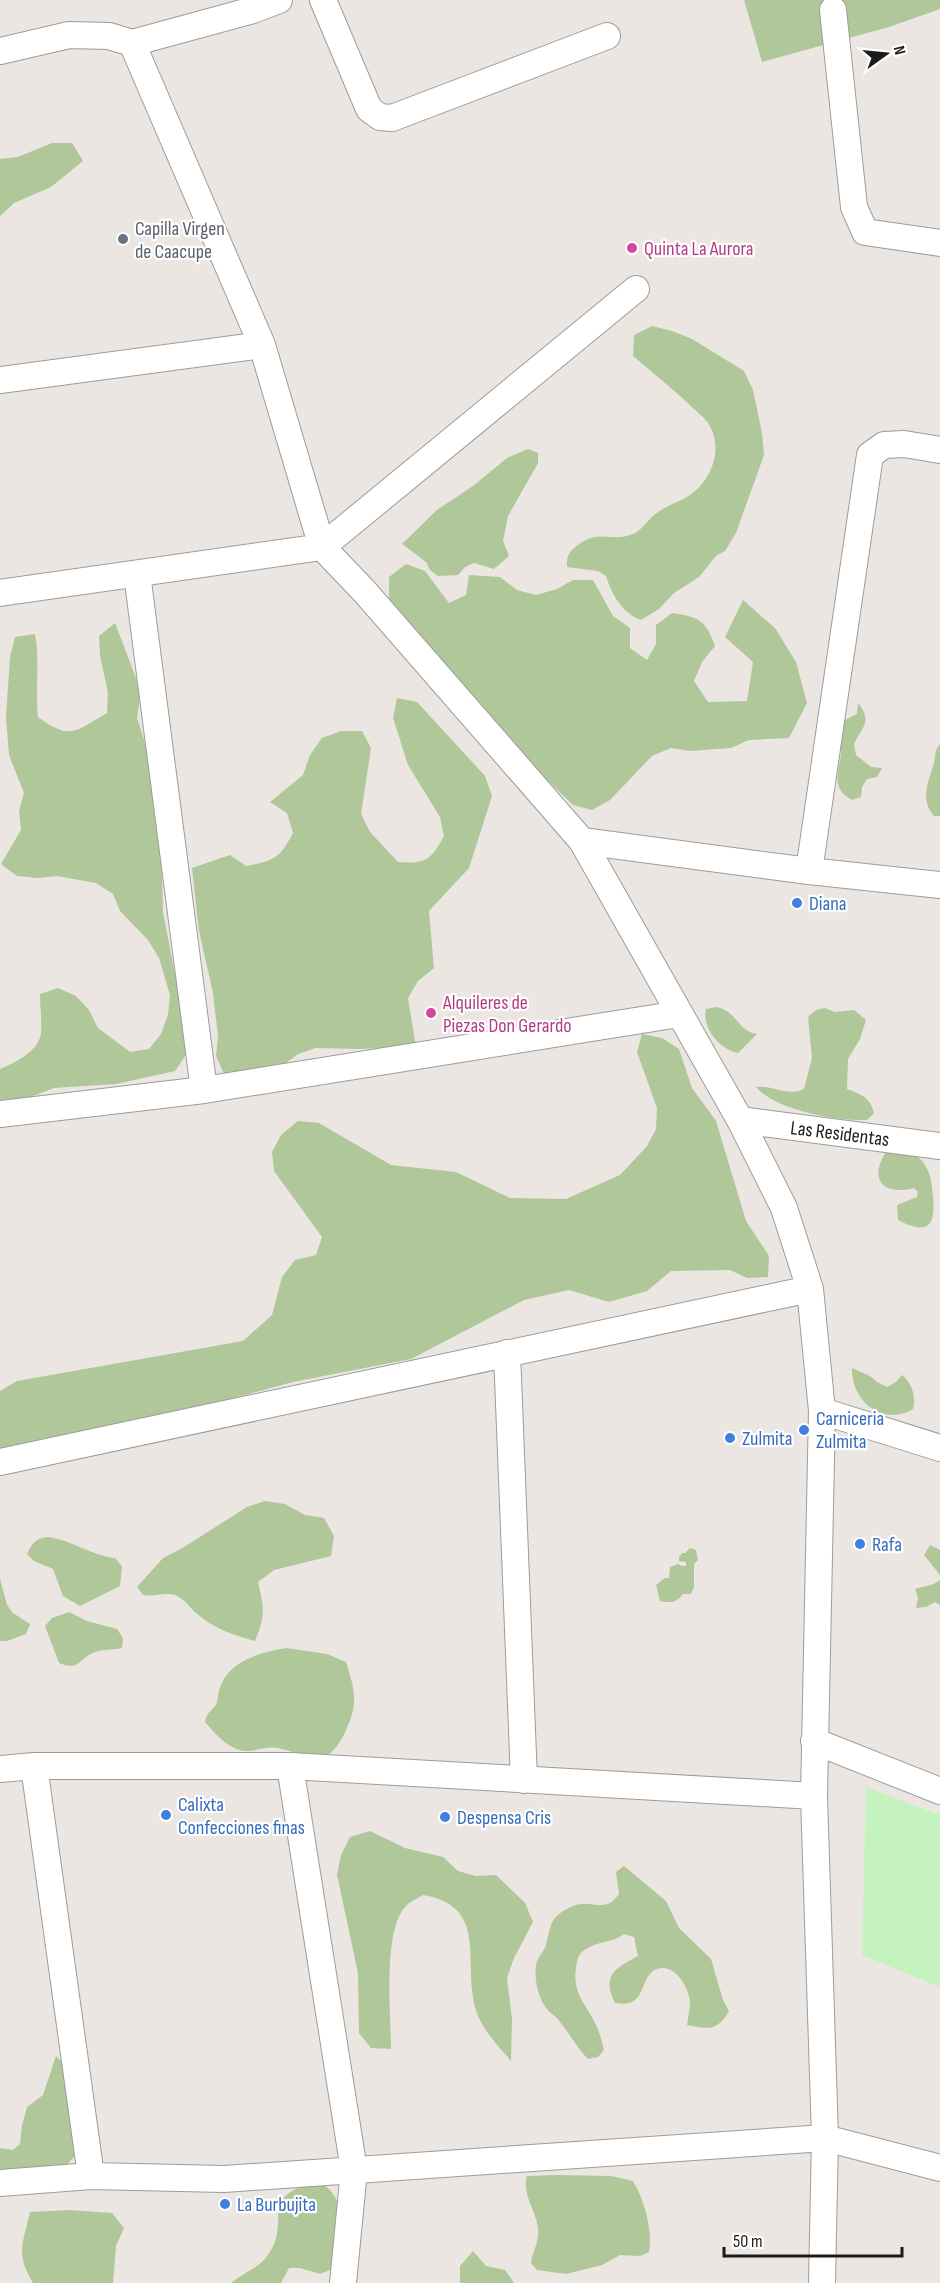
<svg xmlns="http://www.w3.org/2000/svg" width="940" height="2283" font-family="'Sofia Sans Condensed',sans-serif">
<rect width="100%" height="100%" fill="#ebe6e1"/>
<!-- forest -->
<path fill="#afc799" d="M 744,0 L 940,0 L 940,9 L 889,27 L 762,62 Z
M 52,143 L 72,143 L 83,161 L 51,187 L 14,203 L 0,216 L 0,159 L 18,157 Z
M 652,326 L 672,331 L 692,339 L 744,371 L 753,390 L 762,433 L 764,455 L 736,533 L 725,551 L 716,556 L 699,577 L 674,593 L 659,609 L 641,620 C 622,613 612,595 606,576 L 598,571 L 567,567 C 566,555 570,551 579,544 C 602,528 614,544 635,533 C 643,529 650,517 658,512 C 669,504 684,501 694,492 C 714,475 723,446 708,423 C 704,417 697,412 692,407 C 673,389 653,373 633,356 L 634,335 Z
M 528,449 L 538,453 L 538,463 L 508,516 L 503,541 L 509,556 L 494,569 L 474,563 L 465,567 L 458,575 L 438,576 L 430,570 L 426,562 L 402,544 L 437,510 L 473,486 L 507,458 Z
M 406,564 L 425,571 L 449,603 L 466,595 L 469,575 L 500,577 L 517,590 L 536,595 L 557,589 L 573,580 L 593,580 L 613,616 L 630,628 L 630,648 L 647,660 L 656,644 L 656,625 L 672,613 C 699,617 706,620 715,646 L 702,662 L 694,681 L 708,702 L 747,701 L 753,662 L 725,637 L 743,600 L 775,628 L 796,662 L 807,703 L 789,738 L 749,740 L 731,748 L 690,751 L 671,748 L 652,756 L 610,800 L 592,810 L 573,805 L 543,776 L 504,730 L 486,721 L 472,708 L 439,656 L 406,634 L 394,616 L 389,597 L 389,577 Z
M 115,623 L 136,678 L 140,698 L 137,718 L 146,746 L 161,847 L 163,912 L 186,1032 L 187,1053 L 175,1071 L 116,1084 L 54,1088 L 0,1109 L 0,1069 C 15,1063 39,1051 41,1033 C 42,1020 40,1007 40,994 L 58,988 L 76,996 L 89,1010 L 98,1028 L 130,1052 L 149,1049 L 161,1034 L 168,1015 L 170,995 L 159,958 L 148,940 L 120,911 L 113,894 L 96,883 L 57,876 L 37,878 L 17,876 L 1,864 L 21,830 L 19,811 L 24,793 L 9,755 L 6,717 L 10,657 L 15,637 L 35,634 C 40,662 35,689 38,717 C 70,741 76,731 107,713 L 108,693 L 100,656 L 99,636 Z
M 397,698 L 417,702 L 485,776 L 492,796 L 469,868 L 429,911 L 434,968 L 418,981 L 408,998 L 416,1047 L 358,1049 L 316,1048 L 298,1054 L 282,1066 L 225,1076 L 216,1056 L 218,1036 L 213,993 L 199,931 L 192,868 L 230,855 L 246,866 C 274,861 280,858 293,833 L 287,813 L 270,802 L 303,775 L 310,755 L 322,738 L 341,731 L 362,731 L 371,748 L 361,814 L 370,832 L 398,862 C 426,864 431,860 444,836 L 440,817 L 408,765 L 393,718 Z
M 858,703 C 873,722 862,727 854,744 L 856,755 L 871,767 L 882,768 L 877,777 L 867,779 L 862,787 L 861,797 L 852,800 C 830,788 839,773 841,753 C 842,743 838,734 839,723 L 857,714 Z
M 940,744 L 940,816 L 934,816 C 920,800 928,783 933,766 C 936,758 934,750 940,744 Z
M 717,1007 C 738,1012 737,1031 757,1034 L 738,1053 C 719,1049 702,1028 706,1009 Z
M 825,1008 L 835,1012 L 854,1010 L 866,1020 L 860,1039 L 848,1059 L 847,1089 C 862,1095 870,1097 874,1113 L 867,1120 C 836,1121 776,1110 756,1087 C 774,1085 786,1097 804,1089 L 812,1058 L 808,1017 L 816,1010 Z
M 642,1034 L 662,1038 L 679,1049 L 692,1088 L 716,1121 L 746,1221 L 769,1256 L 768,1277 L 747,1278 L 730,1270 L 671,1271 L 647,1291 L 609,1302 L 569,1290 L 524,1300 L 411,1359 L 293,1382 L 0,1461 L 0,1391 L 17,1381 L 243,1341 L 272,1315 L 282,1277 L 295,1260 L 316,1255 L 322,1237 L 274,1171 L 272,1152 L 281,1135 L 298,1121 L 319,1123 L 391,1165 L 456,1172 L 510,1198 L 566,1199 L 620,1175 L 647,1146 L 656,1129 L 657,1108 L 637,1052 Z
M 903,1147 C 910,1152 918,1156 923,1162 C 931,1173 932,1184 933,1198 C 936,1229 925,1234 898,1220 L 897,1205 L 917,1197 L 918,1192 L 914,1188 C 879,1197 868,1175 889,1148 Z
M 852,1368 L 870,1376 L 877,1382 L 887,1387 L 896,1382 L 902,1375 C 912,1382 916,1397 913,1409 C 882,1427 851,1401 852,1368 Z
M 265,1501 L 285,1504 L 305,1515 L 324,1518 L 334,1536 L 331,1556 L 274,1570 L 258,1582 C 264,1608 266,1615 255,1641 C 233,1635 214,1629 196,1613 C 189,1607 185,1599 175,1595 C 165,1592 153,1597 143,1595 L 137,1587 L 163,1558 L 181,1549 L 247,1507 Z
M 48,1537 C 72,1540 92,1556 115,1558 L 122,1566 L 120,1586 L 80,1606 L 63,1596 L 53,1569 L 34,1561 L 27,1554 C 32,1543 36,1538 48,1537 Z
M 930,1545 L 940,1550 L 940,1575 L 924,1555 Z
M 690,1548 L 696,1550 L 698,1560 L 694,1564 L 694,1587 L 691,1594 L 683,1594 C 676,1603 671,1603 660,1601 L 656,1585 L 665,1578 L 669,1578 L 670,1567 L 678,1564 L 682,1566 L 686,1566 L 686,1562 L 679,1561 L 679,1557 L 682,1553 L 685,1553 Z
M 0,1579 L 7,1605 L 13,1613 L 30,1624 L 26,1634 L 7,1641 L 0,1641 Z
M 940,1580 L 940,1605 L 935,1602 L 926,1607 L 916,1608 L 918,1598 L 915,1589 L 934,1584 Z
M 69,1612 L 87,1621 L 117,1629 L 123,1638 L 122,1648 C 113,1650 101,1649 93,1653 C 77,1660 80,1671 59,1663 L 45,1626 L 52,1618 Z
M 286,1648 L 327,1654 L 346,1662 C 350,1675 355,1689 354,1703 C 354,1716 338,1755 323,1757 C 309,1759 292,1751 278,1748 C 266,1746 257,1751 246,1751 C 228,1750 215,1733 205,1722 C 208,1709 213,1712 217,1702 C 218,1697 218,1693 220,1688 C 228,1661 261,1652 286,1648 Z
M 370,1831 L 405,1848 L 443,1857 L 458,1871 L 476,1876 L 496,1875 L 525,1903 L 533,1922 L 514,1958 L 507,1978 L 512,2019 L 511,2061 C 501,2049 487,2035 480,2020 C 457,1972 495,1907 423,1895 C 418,1898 411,1901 407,1905 C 382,1927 391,2016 391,2049 L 371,2048 L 359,2033 L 358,1973 L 337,1875 L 341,1855 L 350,1837 Z
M 624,1866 L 666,1901 L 679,1928 L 711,1959 L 723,2000 L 729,2011 C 717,2032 708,2029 687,2025 C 688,2017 690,2009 690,2001 C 688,1987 675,1963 657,1969 C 637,1977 649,2009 615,2003 C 601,1975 616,1968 638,1956 L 634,1937 L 624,1934 C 613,1943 598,1941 586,1949 C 578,1953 577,1960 576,1968 C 572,1996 588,2005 597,2027 C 600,2034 602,2042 604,2050 L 598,2057 L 588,2059 C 577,2048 570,2034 560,2022 C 557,2017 551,2014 547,2009 C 538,1999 534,1978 536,1965 C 537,1957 544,1952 546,1945 C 552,1923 549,1917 573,1906 C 592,1898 604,1915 619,1894 L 616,1872 Z
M 56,2056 L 63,2063 L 76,2146 L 74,2157 L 62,2170 L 0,2175 L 0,2148 L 13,2150 L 20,2144 L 22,2125 L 27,2107 L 43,2095 Z
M 557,2175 L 611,2176 L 633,2181 C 644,2199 653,2230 649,2252 L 640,2256 L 620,2255 L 602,2265 L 566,2274 L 537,2270 L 531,2263 C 532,2253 538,2244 538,2235 C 540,2214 521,2197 527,2176 Z
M 318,2182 C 351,2195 338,2241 335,2268 L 320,2274 L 300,2268 L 289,2268 L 281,2283 L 231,2283 C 243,2273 259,2268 268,2255 C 293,2221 255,2196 318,2182 Z
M 69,2210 L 112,2213 L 124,2228 L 116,2246 L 113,2283 L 33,2283 C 15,2253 23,2244 30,2212 Z
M 473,2251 L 486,2266 L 505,2270 L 514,2283 L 460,2283 L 460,2266 Z"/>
<!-- park -->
<path fill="#c5f3c0" d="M 866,1787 L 940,1815 L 940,1987 L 862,1955 Z"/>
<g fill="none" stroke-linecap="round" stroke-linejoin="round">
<defs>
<path id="street" d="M 323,0 L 369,109 L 380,117 L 392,118 L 607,36
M 833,10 L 854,207 L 865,232 L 940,243
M 132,43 L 262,345 L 322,547 L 365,592 L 582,841 L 740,1120 L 784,1208 L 810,1289 L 822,1411 L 814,1796 L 825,2138 L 822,2283
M 0,51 L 69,35 L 109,36 L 132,43 L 253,10 L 279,0
M 0,380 L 262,345
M 137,574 L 204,1090
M 0,593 L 322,547 L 636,289
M 582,841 L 809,871 L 940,885
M 809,871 L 870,455 L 884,445 L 904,444 L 940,450
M 0,1114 L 204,1090 L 679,1014
M 740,1120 L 940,1146
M 507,1353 L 524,1780
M 822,1411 L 940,1448
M 0,1462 L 810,1289
M 814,1741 L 940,1791
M 34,1766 L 91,2176
M 290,1766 L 354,2170 L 343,2283
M 0,1769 L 34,1766 L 290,1766 L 814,1796
M 0,2183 L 91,2176 L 224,2179 L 825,2138 L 940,2168"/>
</defs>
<!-- street casing -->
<use href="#street" stroke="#9c9c9c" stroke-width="28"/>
<!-- street -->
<use href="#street" stroke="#fff" stroke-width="26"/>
</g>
<!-- markers -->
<circle fill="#6b7280" stroke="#fff" stroke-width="2" cx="123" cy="239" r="6"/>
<g fill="#d1479c" stroke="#fff" stroke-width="2">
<circle cx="632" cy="248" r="6"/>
<circle cx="431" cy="1013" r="6"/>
</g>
<g fill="#3f7fe0" stroke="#fff" stroke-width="2">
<circle cx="797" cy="903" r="6"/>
<circle cx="804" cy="1430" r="6"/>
<circle cx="730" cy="1438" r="6"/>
<circle cx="860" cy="1544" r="6"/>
<circle cx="166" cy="1815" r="6"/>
<circle cx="445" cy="1817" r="6"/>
<circle cx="225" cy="2204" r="6"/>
</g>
<g text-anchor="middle" stroke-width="4.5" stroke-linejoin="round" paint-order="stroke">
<!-- worship labels -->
<g font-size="20" fill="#5b616d" stroke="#fff" text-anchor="start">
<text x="135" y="235">Capilla Virgen<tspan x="135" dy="23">de Caacupe</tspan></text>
</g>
<!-- hotel labels -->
<g font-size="20" fill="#b23c85" stroke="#fff" text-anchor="start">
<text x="644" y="255">Quinta La Aurora</text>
<text x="443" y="1009">Alquileres de<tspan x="443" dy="23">Piezas Don Gerardo</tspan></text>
</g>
<!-- shop labels -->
<g font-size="20" fill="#366cbe" stroke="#fff" text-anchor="start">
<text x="809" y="910">Diana</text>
<text x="816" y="1425">Carniceria<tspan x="816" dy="23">Zulmita</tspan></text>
<text x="742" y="1445">Zulmita</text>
<text x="872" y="1551">Rafa</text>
<text x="178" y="1811">Calixta<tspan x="178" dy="23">Confecciones finas</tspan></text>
<text x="457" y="1824">Despensa Cris</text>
<text x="237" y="2211">La Burbujita</text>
</g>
<!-- street labels -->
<g font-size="20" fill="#1b1b1b" stroke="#fff">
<text transform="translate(840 1133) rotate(7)" y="7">Las Residentas</text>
</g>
</g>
<!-- north arrow -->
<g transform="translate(886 54) rotate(75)" stroke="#ffffff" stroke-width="4.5" paint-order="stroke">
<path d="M0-4.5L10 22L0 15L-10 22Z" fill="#1b1b1b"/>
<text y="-9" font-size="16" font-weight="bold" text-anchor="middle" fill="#1b1b1b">N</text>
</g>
<!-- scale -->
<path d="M724 2247v9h178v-9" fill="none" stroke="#1b1b1b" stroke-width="3"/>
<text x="733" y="2247" font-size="18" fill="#1b1b1b" stroke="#ffffff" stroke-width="4.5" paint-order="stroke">50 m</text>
</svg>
